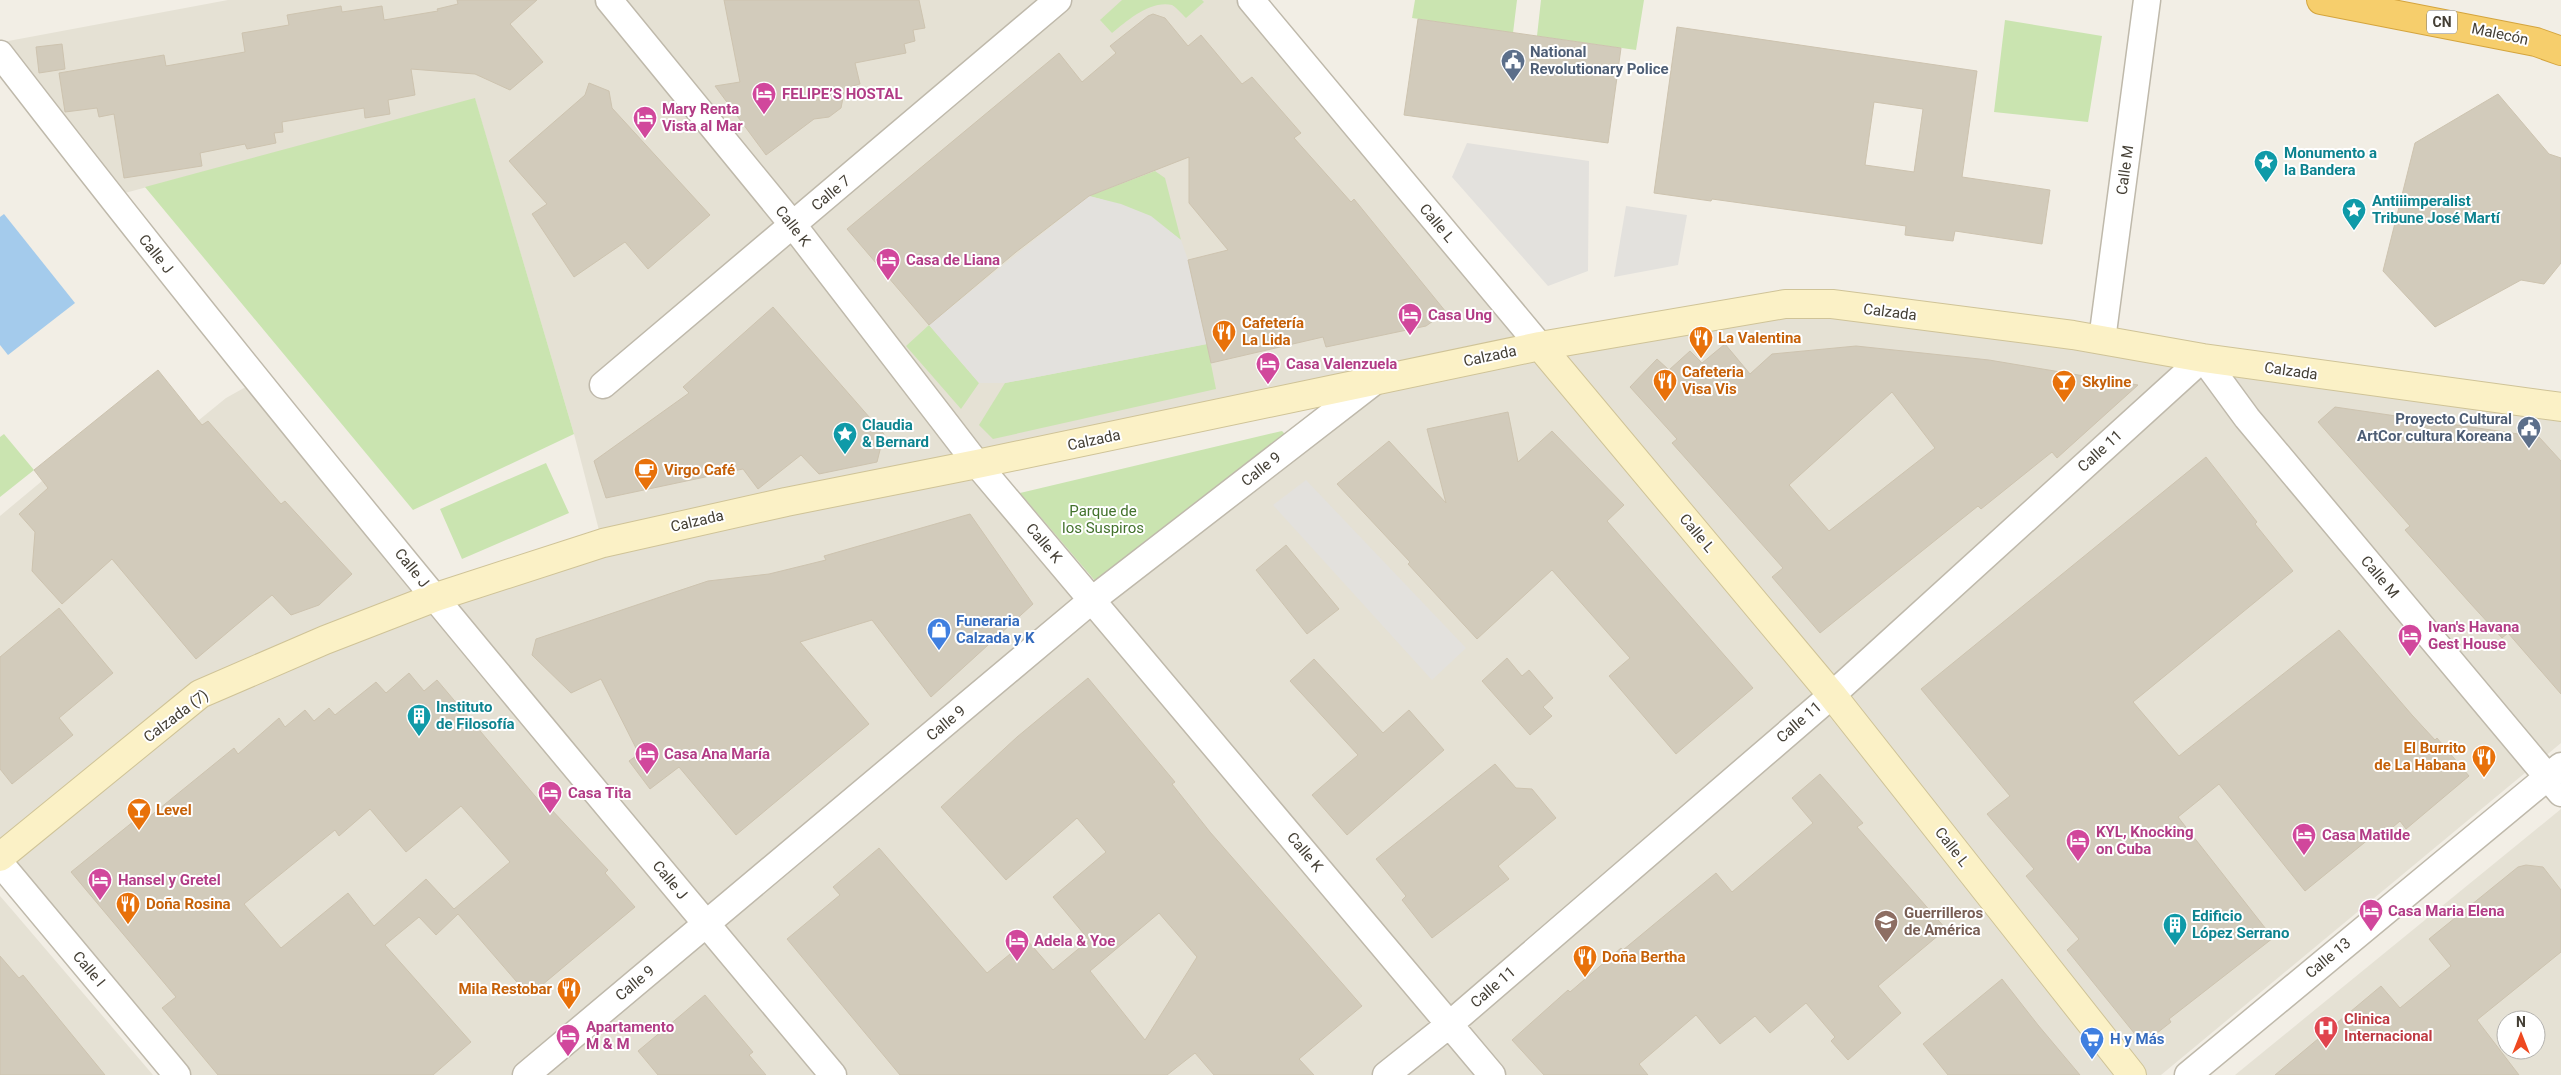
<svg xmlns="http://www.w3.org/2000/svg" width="2561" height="1075" font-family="Roboto,sans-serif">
<rect width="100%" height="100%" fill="#f2eee5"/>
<!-- residential -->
<path fill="#e5e1d4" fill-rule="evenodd" d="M 228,0 L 1251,0 L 1540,346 L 1785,304 L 2561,405 L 2561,743 L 2161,1075 L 177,1075 L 0,863 L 0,516 L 42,481 L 75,521 L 226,398 L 258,380 L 436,597 L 602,542 L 574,434 L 475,99 L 110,197 L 3,42 ZM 1373,382 L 1092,600 L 977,464 Z
M 2561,809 L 2561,1075 L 2235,1075 ZM 2506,1020 L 2536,1020 L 2536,1050 L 2506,1050 Z
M 0,896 L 13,911 L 153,1075 L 0,1075 Z"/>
<!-- green -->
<path fill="#cae4b0" d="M 1122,0 L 1202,0 L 1204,2 L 1186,18 C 1182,14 1177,8 1172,5 C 1150,0 1127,21 1112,33 L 1100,20 Z
M 1415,0 L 1517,0 L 1513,33 L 1412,18 Z
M 1541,0 L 1644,0 L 1636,50 L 1537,36 Z
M 2005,20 L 2102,36 L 2088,122 L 1994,112 Z
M 475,98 L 574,434 L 413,510 L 145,187 Z
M 1155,171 L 1165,178 L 1181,240 C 1153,218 1123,204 1089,196 Z
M 929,325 L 979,383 L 961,409 L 906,346 Z
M 1207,344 L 1216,389 L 993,439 L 979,425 L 1005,383 Z
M 1282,431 L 1287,436 L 1096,582 L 1020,493 Z
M 4,434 L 34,470 L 0,497 L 0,437 Z
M 546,463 L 569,513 L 462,559 L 440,509 Z"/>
<!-- parking -->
<path fill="#e3e1dd" d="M 1467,143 L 1589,161 L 1588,271 L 1548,286 L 1452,177 Z
M 1089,196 L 1121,204 L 1151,216 L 1181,240 L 1188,260 L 1207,344 L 1005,383 L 979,383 L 929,325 Z
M 1626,206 L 1687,215 L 1678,265 L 1614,277 Z
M 1306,480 L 1466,648 L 1432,680 L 1273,505 Z"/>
<!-- water -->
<path fill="#a4cbec" d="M 4,214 L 75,303 L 8,355 L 0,345 L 0,217 Z"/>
<!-- building -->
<path fill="#d2cbbb" stroke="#cdc3af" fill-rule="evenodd" d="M 457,0 L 537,0 L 510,24 L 543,62 L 510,90 L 475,74 L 411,69 L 415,95 L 388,100 L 390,114 L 365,118 L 364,108 L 282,122 L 283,132 L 274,133 L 276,143 L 247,149 L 245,144 L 200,153 L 202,166 L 124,178 L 114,114 L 99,117 L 97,108 L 65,112 L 59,73 L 164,55 L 166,66 L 245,52 L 242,33 L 289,25 L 287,15 L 341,6 L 342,12 L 382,6 L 384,20 L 438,11 L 437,9 L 458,4 Z
M 724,0 L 919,0 L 925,28 L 913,30 L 915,41 L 904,44 L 906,53 L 855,63 L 860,84 L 845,88 L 841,108 L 829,117 L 814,119 L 766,155 L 715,86 L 740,82 Z
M 1153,14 L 1165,18 L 1188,46 L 1201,35 L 1242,84 L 1252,77 L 1301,133 L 1294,138 L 1351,202 L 1354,199 L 1446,312 L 1426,326 L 1326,347 L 1323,337 L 1211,363 L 1188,260 L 1228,250 L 1189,203 L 1189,157 L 1089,196 L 1016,252 L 929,325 L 847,229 L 1059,53 L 1082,82 L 1116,53 L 1110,46 L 1148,16 Z
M 1418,19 L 1621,48 L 1608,143 L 1404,115 Z
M 1677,27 L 1977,71 L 1962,177 L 2050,190 L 2042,244 L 1955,231 L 1953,241 L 1905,235 L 1906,226 L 1712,199 L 1711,201 L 1654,193 ZM 1874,102 L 1923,109 L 1914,172 L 1865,165 Z
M 62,44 L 65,69 L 39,73 L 36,47 Z
M 589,83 L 609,91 L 612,108 L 710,215 L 648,269 L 625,242 L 574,277 L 532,214 L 547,204 L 509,161 L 585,95 Z
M 2498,94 L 2549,154 L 2561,158 L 2561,263 L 2544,284 L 2521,280 L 2435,327 L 2383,271 L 2415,143 Z
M 773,307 L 884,434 L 877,462 L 819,474 L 801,455 L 758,489 L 743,469 L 606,498 L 594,461 L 689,393 L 683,387 Z
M 1725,344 L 1750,374 L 1772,354 L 1856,346 L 1989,360 L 2138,385 L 2057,458 L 2052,452 L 1981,509 L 1978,506 L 1820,633 L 1772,577 L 1783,568 L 1672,443 L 1677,439 L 1630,387 L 1657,359 L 1669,370 L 1690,351 L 1702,363 ZM 1892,392 L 1935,448 L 1829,531 L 1789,485 Z
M 158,370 L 202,425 L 208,421 L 281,504 L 285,501 L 352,574 L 319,605 L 291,615 L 272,595 L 196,659 L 112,559 L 62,604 L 32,571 L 35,532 L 19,514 L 48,488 L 34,470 Z
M 2335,407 L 2539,437 L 2561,461 L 2561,694 L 2508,633 L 2502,638 L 2470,603 L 2405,530 L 2410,526 L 2318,422 Z
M 1508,412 L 1518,462 L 1552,431 L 1624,505 L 1607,521 L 1753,688 L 1676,754 L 1609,676 L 1630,658 L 1552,570 L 1477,639 L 1408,564 L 1410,562 L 1337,484 L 1389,441 L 1446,503 L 1427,429 Z
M 2206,457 L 2257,522 L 2255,524 L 2293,571 L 2133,702 L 2179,756 L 2339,630 L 2412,715 L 2435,740 L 2437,738 L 2469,776 L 2406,829 L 2400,821 L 2379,839 L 2375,834 L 2305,891 L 2219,784 L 2178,817 L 2273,938 L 2169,1019 L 2171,1022 L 2143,1044 L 2067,950 L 2079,939 L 2026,876 L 2034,869 L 1987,814 L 2010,796 L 1921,689 Z
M 970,514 L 1033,604 L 931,697 L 872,620 L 800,642 L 869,724 L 736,835 L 679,767 L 650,789 L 629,761 L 639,754 L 601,679 L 571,693 L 532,655 L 536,639 L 672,593 L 708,581 L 769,574 L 826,560 L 824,556 Z
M 1286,545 L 1339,609 L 1307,634 L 1256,570 Z
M 59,608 L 113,673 L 59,718 L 73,735 L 12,784 L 0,769 L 0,657 Z
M 1507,658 L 1522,676 L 1529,670 L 1553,698 L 1543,707 L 1552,716 L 1530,735 L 1482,681 Z
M 1314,659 L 1383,733 L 1409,710 L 1444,750 L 1347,835 L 1312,795 L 1358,755 L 1290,681 Z
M 409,673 L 424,691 L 437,680 L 546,809 L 549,807 L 608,870 L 605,873 L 635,907 L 529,996 L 458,914 L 436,935 L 419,917 L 385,945 L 471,1042 L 433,1075 L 218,1075 L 162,1008 L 176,997 L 71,872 L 134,821 L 138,826 L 234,748 L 238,754 L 279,718 L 285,727 L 305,710 L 314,721 L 329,708 L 335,715 L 376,682 L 386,693 ZM 461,806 L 510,862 L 454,909 L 426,879 L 374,926 L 348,893 L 281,948 L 244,904 L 335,830 L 339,836 L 370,809 L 406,852 Z
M 1088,678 L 1175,782 L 1172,784 L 1210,832 L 1362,1006 L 1299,1059 L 1314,1075 L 1214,1075 L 1195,1053 L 1167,1075 L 900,1075 L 787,939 L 840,895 L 833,887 L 879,848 L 987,973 L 1027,940 L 1053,970 L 1089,940 L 1053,897 L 1106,852 L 1077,818 L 1006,880 L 941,807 L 1017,737 ZM 1159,913 L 1197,957 L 1145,1040 L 1090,971 Z
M 1495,764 L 1516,788 L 1532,789 L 1556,818 L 1498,866 L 1509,879 L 1432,938 L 1402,900 L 1406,896 L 1376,859 Z
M 1820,774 L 1863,823 L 1857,827 L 1946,929 L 1878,986 L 1901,1013 L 1848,1060 L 1831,1041 L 1835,1037 L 1806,1003 L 1770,1033 L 1755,1016 L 1720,1044 L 1696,1015 L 1639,1064 L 1648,1075 L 1544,1075 L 1512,1040 L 1568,990 L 1570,992 L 1621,948 L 1623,950 L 1716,873 L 1732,892 L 1813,823 L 1792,798 Z
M 2526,865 L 2543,867 L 2561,890 L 2561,952 L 2477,1020 L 2519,1075 L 2275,1075 L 2381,986 L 2400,1008 L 2451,966 L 2429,939 L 2518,867 Z
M 0,956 L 19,978 L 23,975 L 105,1075 L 0,1075 Z
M 2002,979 L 2038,1025 L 2080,1075 L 1948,1075 L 1923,1044 Z
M 705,995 L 753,1052 L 749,1055 L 766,1075 L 658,1075 L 638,1051 Z"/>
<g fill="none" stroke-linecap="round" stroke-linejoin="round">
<defs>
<path id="street" d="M 609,0 L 793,225 L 977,464 L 1492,1075
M 1251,0 L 1540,346
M 0,54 C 268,402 551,739 833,1075
M 2102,340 L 2147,0
M 603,385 L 1058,0
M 0,863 L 177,1075
M 526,1075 L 1092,600 L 1375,381
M 1386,1075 L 1450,1024 L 1832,695 L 2203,358 L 2247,418 L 2561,793
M 2188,1075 L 2561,766"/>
<path id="secondary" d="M 1540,346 L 1832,695 L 2132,1075
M 0,857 L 200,694 L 325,640 L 436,597 L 603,543 L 786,502 L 977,464 L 1540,346 L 1785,304 L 1832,304 L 2073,335 L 2203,358 L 2561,407"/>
<path id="highway" d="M 2321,0 L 2536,42 L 2561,51"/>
</defs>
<!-- street casing -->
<use href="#street" stroke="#bfb9ab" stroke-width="29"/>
<!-- secondary casing -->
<use href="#secondary" stroke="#cfc397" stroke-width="30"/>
<!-- highway casing -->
<use href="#highway" stroke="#d4a43d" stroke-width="30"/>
<!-- street -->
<use href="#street" stroke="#fff" stroke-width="26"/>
<!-- secondary -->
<use href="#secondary" stroke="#fbf1c6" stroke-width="28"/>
<!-- highway -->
<use href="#highway" stroke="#f6ce6c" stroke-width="28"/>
</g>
<!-- icons -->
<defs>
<symbol id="civic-pin" viewBox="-11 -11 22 30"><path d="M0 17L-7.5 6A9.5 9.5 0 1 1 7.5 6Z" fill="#5c6f8a" stroke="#fff"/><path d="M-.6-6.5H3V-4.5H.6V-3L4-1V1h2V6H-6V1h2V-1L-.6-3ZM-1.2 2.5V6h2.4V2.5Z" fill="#fff"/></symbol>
<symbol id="hotel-pin" viewBox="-11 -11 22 30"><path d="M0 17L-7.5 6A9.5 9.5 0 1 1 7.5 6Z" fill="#d1479c" stroke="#fff"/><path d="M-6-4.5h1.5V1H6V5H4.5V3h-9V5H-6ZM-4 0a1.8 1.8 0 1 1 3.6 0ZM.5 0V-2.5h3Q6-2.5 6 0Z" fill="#fff"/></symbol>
<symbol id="sight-pin" viewBox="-11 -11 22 30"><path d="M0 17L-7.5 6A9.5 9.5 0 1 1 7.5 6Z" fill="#0f9aa8" stroke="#fff"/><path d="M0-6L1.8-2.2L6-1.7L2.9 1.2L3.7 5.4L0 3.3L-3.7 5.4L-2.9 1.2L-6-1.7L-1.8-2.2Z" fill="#fff"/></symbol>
<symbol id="restaurant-pin" viewBox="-11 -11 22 30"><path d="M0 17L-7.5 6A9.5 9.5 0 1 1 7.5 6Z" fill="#e8710a" stroke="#fff"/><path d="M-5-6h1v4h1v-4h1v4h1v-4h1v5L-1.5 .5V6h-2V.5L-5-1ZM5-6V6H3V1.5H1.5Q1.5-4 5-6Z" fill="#fff"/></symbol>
<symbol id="bar-pin" viewBox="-11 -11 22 30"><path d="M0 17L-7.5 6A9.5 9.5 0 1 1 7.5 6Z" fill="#e8710a" stroke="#fff"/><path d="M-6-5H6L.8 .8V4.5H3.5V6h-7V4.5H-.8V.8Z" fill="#fff"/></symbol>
<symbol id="cafe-pin" viewBox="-11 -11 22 30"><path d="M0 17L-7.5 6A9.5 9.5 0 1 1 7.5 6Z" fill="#e8710a" stroke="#fff"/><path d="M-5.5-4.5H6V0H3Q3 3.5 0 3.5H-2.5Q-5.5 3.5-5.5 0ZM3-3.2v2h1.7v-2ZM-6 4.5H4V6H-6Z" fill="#fff"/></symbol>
<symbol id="shop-pin" viewBox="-11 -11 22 30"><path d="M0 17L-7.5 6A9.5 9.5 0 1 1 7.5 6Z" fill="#3f7fe0" stroke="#fff"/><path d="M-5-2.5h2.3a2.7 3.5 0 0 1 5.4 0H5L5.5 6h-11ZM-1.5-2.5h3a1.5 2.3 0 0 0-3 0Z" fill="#fff"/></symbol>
<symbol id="building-pin" viewBox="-11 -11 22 30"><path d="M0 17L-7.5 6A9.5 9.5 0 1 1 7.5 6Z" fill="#0f9aa8" stroke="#fff"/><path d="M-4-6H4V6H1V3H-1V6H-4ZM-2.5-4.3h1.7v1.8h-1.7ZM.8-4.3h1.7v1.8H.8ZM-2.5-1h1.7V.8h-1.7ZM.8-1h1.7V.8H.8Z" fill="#fff"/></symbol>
<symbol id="school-pin" viewBox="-11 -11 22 30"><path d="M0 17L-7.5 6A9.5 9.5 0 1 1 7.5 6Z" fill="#8d6e63" stroke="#fff"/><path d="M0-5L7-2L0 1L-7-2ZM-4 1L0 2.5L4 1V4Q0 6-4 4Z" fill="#fff"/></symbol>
<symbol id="hospital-pin" viewBox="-11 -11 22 30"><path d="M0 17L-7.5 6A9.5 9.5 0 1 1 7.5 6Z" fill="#e0444e" stroke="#fff"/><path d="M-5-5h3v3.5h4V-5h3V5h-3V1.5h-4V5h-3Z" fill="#fff"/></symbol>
<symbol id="supermarket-pin" viewBox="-11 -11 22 30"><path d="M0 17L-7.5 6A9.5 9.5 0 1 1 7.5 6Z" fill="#3f7fe0" stroke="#fff"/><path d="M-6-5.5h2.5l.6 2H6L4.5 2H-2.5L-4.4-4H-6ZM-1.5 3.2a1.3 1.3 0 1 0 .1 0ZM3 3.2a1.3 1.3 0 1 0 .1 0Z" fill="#fff"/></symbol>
</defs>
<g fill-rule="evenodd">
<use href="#civic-pin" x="1499" y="47" width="28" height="38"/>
<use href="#hotel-pin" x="750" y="80" width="28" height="38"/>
<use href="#hotel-pin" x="631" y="104" width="28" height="38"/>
<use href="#sight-pin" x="2252" y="148" width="28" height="38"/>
<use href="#sight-pin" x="2340" y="196" width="28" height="38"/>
<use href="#hotel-pin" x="874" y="246" width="28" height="38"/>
<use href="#hotel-pin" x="1396" y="301" width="28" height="38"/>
<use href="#restaurant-pin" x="1210" y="318" width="28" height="38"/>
<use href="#restaurant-pin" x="1687" y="324" width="28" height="38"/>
<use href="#hotel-pin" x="1254" y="350" width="28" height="38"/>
<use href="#restaurant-pin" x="1651" y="367" width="28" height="38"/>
<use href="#bar-pin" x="2050" y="368" width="28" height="38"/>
<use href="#civic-pin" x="2515" y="414" width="28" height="38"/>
<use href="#sight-pin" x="831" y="420" width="28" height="38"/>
<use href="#cafe-pin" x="632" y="456" width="28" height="38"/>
<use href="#shop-pin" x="925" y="616" width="28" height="38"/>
<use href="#hotel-pin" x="2396" y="622" width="28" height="38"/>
<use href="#building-pin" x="405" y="702" width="28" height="38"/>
<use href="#hotel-pin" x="633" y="740" width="28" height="38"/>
<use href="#restaurant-pin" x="2470" y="743" width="28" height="38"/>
<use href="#hotel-pin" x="536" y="779" width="28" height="38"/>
<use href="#bar-pin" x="125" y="796" width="28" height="38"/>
<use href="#hotel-pin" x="2290" y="821" width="28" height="38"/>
<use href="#hotel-pin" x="2064" y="827" width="28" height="38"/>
<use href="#hotel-pin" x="86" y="866" width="28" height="38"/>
<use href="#restaurant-pin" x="114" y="890" width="28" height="38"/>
<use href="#hotel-pin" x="2357" y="897" width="28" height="38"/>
<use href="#school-pin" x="1872" y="908" width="28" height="38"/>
<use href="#building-pin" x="2161" y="911" width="28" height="38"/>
<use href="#hotel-pin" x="1003" y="927" width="28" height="38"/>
<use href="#restaurant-pin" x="1571" y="943" width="28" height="38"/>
<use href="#restaurant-pin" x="555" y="975" width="28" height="38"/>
<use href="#hospital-pin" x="2312" y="1014" width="28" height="38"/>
<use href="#hotel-pin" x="554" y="1022" width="28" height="38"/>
<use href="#supermarket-pin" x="2078" y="1025" width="28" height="38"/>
</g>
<g text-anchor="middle" stroke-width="4" stroke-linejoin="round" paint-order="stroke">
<!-- shield labels -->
<rect fill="#fff" stroke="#7c7972" stroke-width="1" x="2427" y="10.5" width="30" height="23" rx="4"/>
<g font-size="14" font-weight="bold" fill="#443f35">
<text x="2442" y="27">CN</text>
</g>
<!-- street labels -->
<g font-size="15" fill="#443f35" stroke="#fff">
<text transform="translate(2500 34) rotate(12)" y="5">Malecón</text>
<text transform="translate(2125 170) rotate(-82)" y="5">Calle M</text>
<text transform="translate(831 193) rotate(-40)" y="5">Calle 7</text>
<text transform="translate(1437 223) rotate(50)" y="5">Calle L</text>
<text transform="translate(793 226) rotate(52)" y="5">Calle K</text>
<text transform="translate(156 254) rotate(51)" y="5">Calle J</text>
<text transform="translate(1890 312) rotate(7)" y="5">Calzada</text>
<text transform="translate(1490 356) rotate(-12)" y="5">Calzada</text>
<text transform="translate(2291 371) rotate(8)" y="5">Calzada</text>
<text transform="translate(1094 440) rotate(-12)" y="5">Calzada</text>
<text transform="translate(2100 451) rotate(-42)" y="5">Calle 11</text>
<text transform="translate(1261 469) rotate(-38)" y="5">Calle 9</text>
<text transform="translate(697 521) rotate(-13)" y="5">Calzada</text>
<text transform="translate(1697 533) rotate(50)" y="5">Calle L</text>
<text transform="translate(1044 543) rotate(50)" y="5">Calle K</text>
<text transform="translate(412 568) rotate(51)" y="5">Calle J</text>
<text transform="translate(2380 577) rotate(50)" y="5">Calle M</text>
<text transform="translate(176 716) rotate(-37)" y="5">Calzada (7)</text>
<text transform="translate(1799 722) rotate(-41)" y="5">Calle 11</text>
<text transform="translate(946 723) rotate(-40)" y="5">Calle 9</text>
<text transform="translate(1952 847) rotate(52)" y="5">Calle L</text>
<text transform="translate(1305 852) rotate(50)" y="5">Calle K</text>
<text transform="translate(670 880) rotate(50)" y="5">Calle J</text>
<text transform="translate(2328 958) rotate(-40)" y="5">Calle 13</text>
<text transform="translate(89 969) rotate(50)" y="5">Calle I</text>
<text transform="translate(635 983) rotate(-40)" y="5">Calle 9</text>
<text transform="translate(1493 987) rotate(-41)" y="5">Calle 11</text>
</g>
<!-- service labels -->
<g font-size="15" font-weight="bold" fill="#4e5e75" stroke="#fff" text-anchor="start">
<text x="1530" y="57">National<tspan x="1530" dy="17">Revolutionary Police</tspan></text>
<text x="2512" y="424" text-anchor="end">Proyecto Cultural<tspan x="2512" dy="17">ArtCor cultura Koreana</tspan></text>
</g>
<!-- hotel labels -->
<g font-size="15" font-weight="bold" fill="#b23c85" stroke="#fff" text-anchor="start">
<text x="782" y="99">FELIPE’S HOSTAL</text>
<text x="662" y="114">Mary Renta<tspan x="662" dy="17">Vista al Mar</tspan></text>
<text x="906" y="265">Casa de Liana</text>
<text x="1428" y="320">Casa Ung</text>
<text x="1286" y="369">Casa Valenzuela</text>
<text x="2428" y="632">Ivan's Havana<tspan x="2428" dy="17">Gest House</tspan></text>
<text x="664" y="759">Casa Ana María</text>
<text x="568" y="798">Casa Tita</text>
<text x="2096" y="837">KYL, Knocking<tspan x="2096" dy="17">on Cuba</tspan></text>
<text x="2322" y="840">Casa Matilde</text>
<text x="118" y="885">Hansel y Gretel</text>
<text x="2388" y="916">Casa Maria Elena</text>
<text x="1034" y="946">Adela &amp; Yoe</text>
<text x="586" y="1032">Apartamento<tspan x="586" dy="17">M &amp; M</tspan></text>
</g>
<!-- culture labels -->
<g font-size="15" font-weight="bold" fill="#0d838f" stroke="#fff" text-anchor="start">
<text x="2284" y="158">Monumento a<tspan x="2284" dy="17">la Bandera</tspan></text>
<text x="2372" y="206">Antiiimperalist<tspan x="2372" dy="17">Tribune José Martí</tspan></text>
<text x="862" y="430">Claudia<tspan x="862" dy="17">&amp; Bernard</tspan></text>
<text x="436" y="712">Instituto<tspan x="436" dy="17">de Filosofía</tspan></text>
<text x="2192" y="921">Edificio<tspan x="2192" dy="17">López Serrano</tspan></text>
</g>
<!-- food labels -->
<g font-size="15" font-weight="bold" fill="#c56008" stroke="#fff" text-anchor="start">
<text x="1242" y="328">Cafetería<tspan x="1242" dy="17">La Lida</tspan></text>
<text x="1718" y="343">La Valentina</text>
<text x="1682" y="377">Cafeteria<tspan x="1682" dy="17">Visa Vis</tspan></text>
<text x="2082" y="387">Skyline</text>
<text x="664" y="475">Virgo Café</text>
<text x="2466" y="753" text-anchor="end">El Burrito<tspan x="2466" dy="17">de La Habana</tspan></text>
<text x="156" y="815">Level</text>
<text x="146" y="909">Doña Rosina</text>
<text x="1602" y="962">Doña Bertha</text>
<text x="552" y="994" text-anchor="end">Mila Restobar</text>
</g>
<!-- park labels -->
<g font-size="15" fill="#43722c" stroke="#fff">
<text x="1103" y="516">Parque de<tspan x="1103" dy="17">los Suspiros</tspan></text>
</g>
<!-- shop labels -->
<g font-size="15" font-weight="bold" fill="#366cbe" stroke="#fff" text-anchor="start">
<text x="956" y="626">Funeraria<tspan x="956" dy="17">Calzada y K</tspan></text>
<text x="2110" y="1044">H y Más</text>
</g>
<!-- education labels -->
<g font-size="15" font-weight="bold" fill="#785e54" stroke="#fff" text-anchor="start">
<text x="1904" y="918">Guerrilleros<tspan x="1904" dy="17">de América</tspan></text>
</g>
<!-- health labels -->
<g font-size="15" font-weight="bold" fill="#be3a42" stroke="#fff" text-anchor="start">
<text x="2344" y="1024">Clinica<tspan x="2344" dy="17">Internacional</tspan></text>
</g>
</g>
<!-- north arrow -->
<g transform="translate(2521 1035)"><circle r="24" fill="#ffffff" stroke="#b4b2ae"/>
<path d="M0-4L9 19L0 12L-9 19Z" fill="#ee4920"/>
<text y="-8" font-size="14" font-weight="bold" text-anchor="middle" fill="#443f35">N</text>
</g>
</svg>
